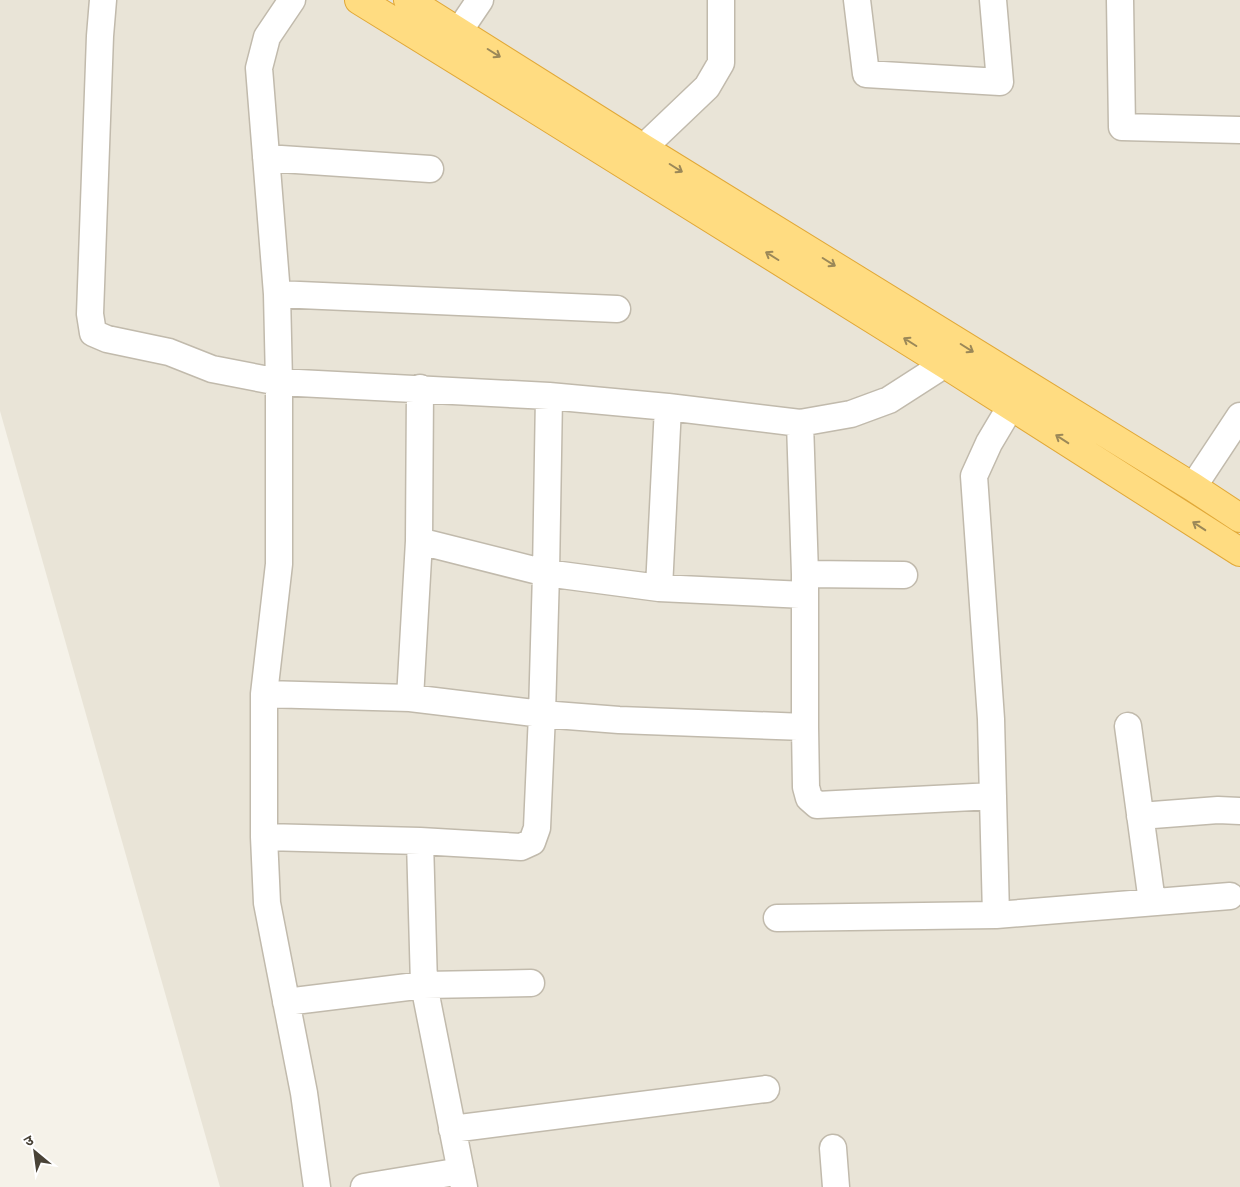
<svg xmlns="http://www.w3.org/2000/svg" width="1240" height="1187" font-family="'Alegreya Sans','Noto Sans Devanagari',sans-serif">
<rect width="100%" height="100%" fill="#f5f2e9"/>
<!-- residential -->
<path fill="#e9e4d7" d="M 0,0 L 1240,0 L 1240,1187 L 220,1187 L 0,411 Z"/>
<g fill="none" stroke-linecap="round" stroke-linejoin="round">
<defs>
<path id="minor" d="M 103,0 L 100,36 L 90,314 L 93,333 L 107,339 L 169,352 L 212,369 L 279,382 L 549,396 L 668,407 L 800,423 L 851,414 L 889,400 L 945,364
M 292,0 L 267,37 L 259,68 L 277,294 L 279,382 L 279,564 L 264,694 L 264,837 L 267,903 L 304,1093 L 317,1187
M 857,0 L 866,74 L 1000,82 L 993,0
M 1120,0 L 1122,127 L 1240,130
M 459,31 L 480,0
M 643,148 L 707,87 L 721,63 L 721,0
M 266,158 L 430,169
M 277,294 L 617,309
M 1193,487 L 1240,416
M 419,541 L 546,573 L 659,588 L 805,595
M 805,574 L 904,575
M 659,588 L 668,407
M 264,694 L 410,698 L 542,714 L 619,720 L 805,727 L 805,574 L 800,423
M 410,698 L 419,541 L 420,388
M 1128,726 L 1152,902
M 805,727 L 806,787 L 809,798 L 817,805 L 993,796
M 1140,816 L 1218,810 L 1240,811
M 264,837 L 420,841 L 521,847 L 532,842 L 537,828 L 542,714 L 546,573 L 549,396
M 420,841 L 424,985 L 464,1187
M 996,915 L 991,719 L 974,476 L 989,443 L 1011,406
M 777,918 L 996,915 L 1230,896
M 286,1002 L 424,985 L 531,983
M 452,1129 L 766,1089
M 833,1148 L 836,1187
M 364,1187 L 461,1171"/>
<path id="trunk" d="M 359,0 L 524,102 L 945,364 L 1240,552
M 408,0 L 643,148 L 1193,487 L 1240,518"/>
</defs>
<!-- minor casing -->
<use href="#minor" stroke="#c1baac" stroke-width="29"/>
<!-- trunk casing -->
<use href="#trunk" stroke="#e1a837" stroke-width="30"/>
<!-- minor -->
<use href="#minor" stroke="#fff" stroke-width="26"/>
<!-- trunk -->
<use href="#trunk" stroke="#ffdc81" stroke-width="28"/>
</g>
<!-- one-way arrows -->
<defs><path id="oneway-shaft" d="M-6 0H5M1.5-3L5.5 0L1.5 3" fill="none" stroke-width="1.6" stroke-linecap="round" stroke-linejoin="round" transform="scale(1.25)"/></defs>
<g stroke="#9b8858">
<use href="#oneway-shaft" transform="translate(494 53) rotate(32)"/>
<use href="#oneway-shaft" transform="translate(676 168) rotate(32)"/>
<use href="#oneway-shaft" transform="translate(772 256) rotate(-148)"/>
<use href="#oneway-shaft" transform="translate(829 262) rotate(32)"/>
<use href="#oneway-shaft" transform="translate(910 342) rotate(-148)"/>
<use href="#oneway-shaft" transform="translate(967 348) rotate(32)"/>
<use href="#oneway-shaft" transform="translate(1062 439) rotate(-147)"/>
<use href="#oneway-shaft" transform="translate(1199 526) rotate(-147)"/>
</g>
<!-- north arrow -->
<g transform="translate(35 1152) rotate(331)" stroke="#ffffff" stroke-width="4" paint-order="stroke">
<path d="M0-4L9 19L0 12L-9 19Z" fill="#494337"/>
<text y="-8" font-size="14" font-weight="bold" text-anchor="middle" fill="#494337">उ</text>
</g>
</svg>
